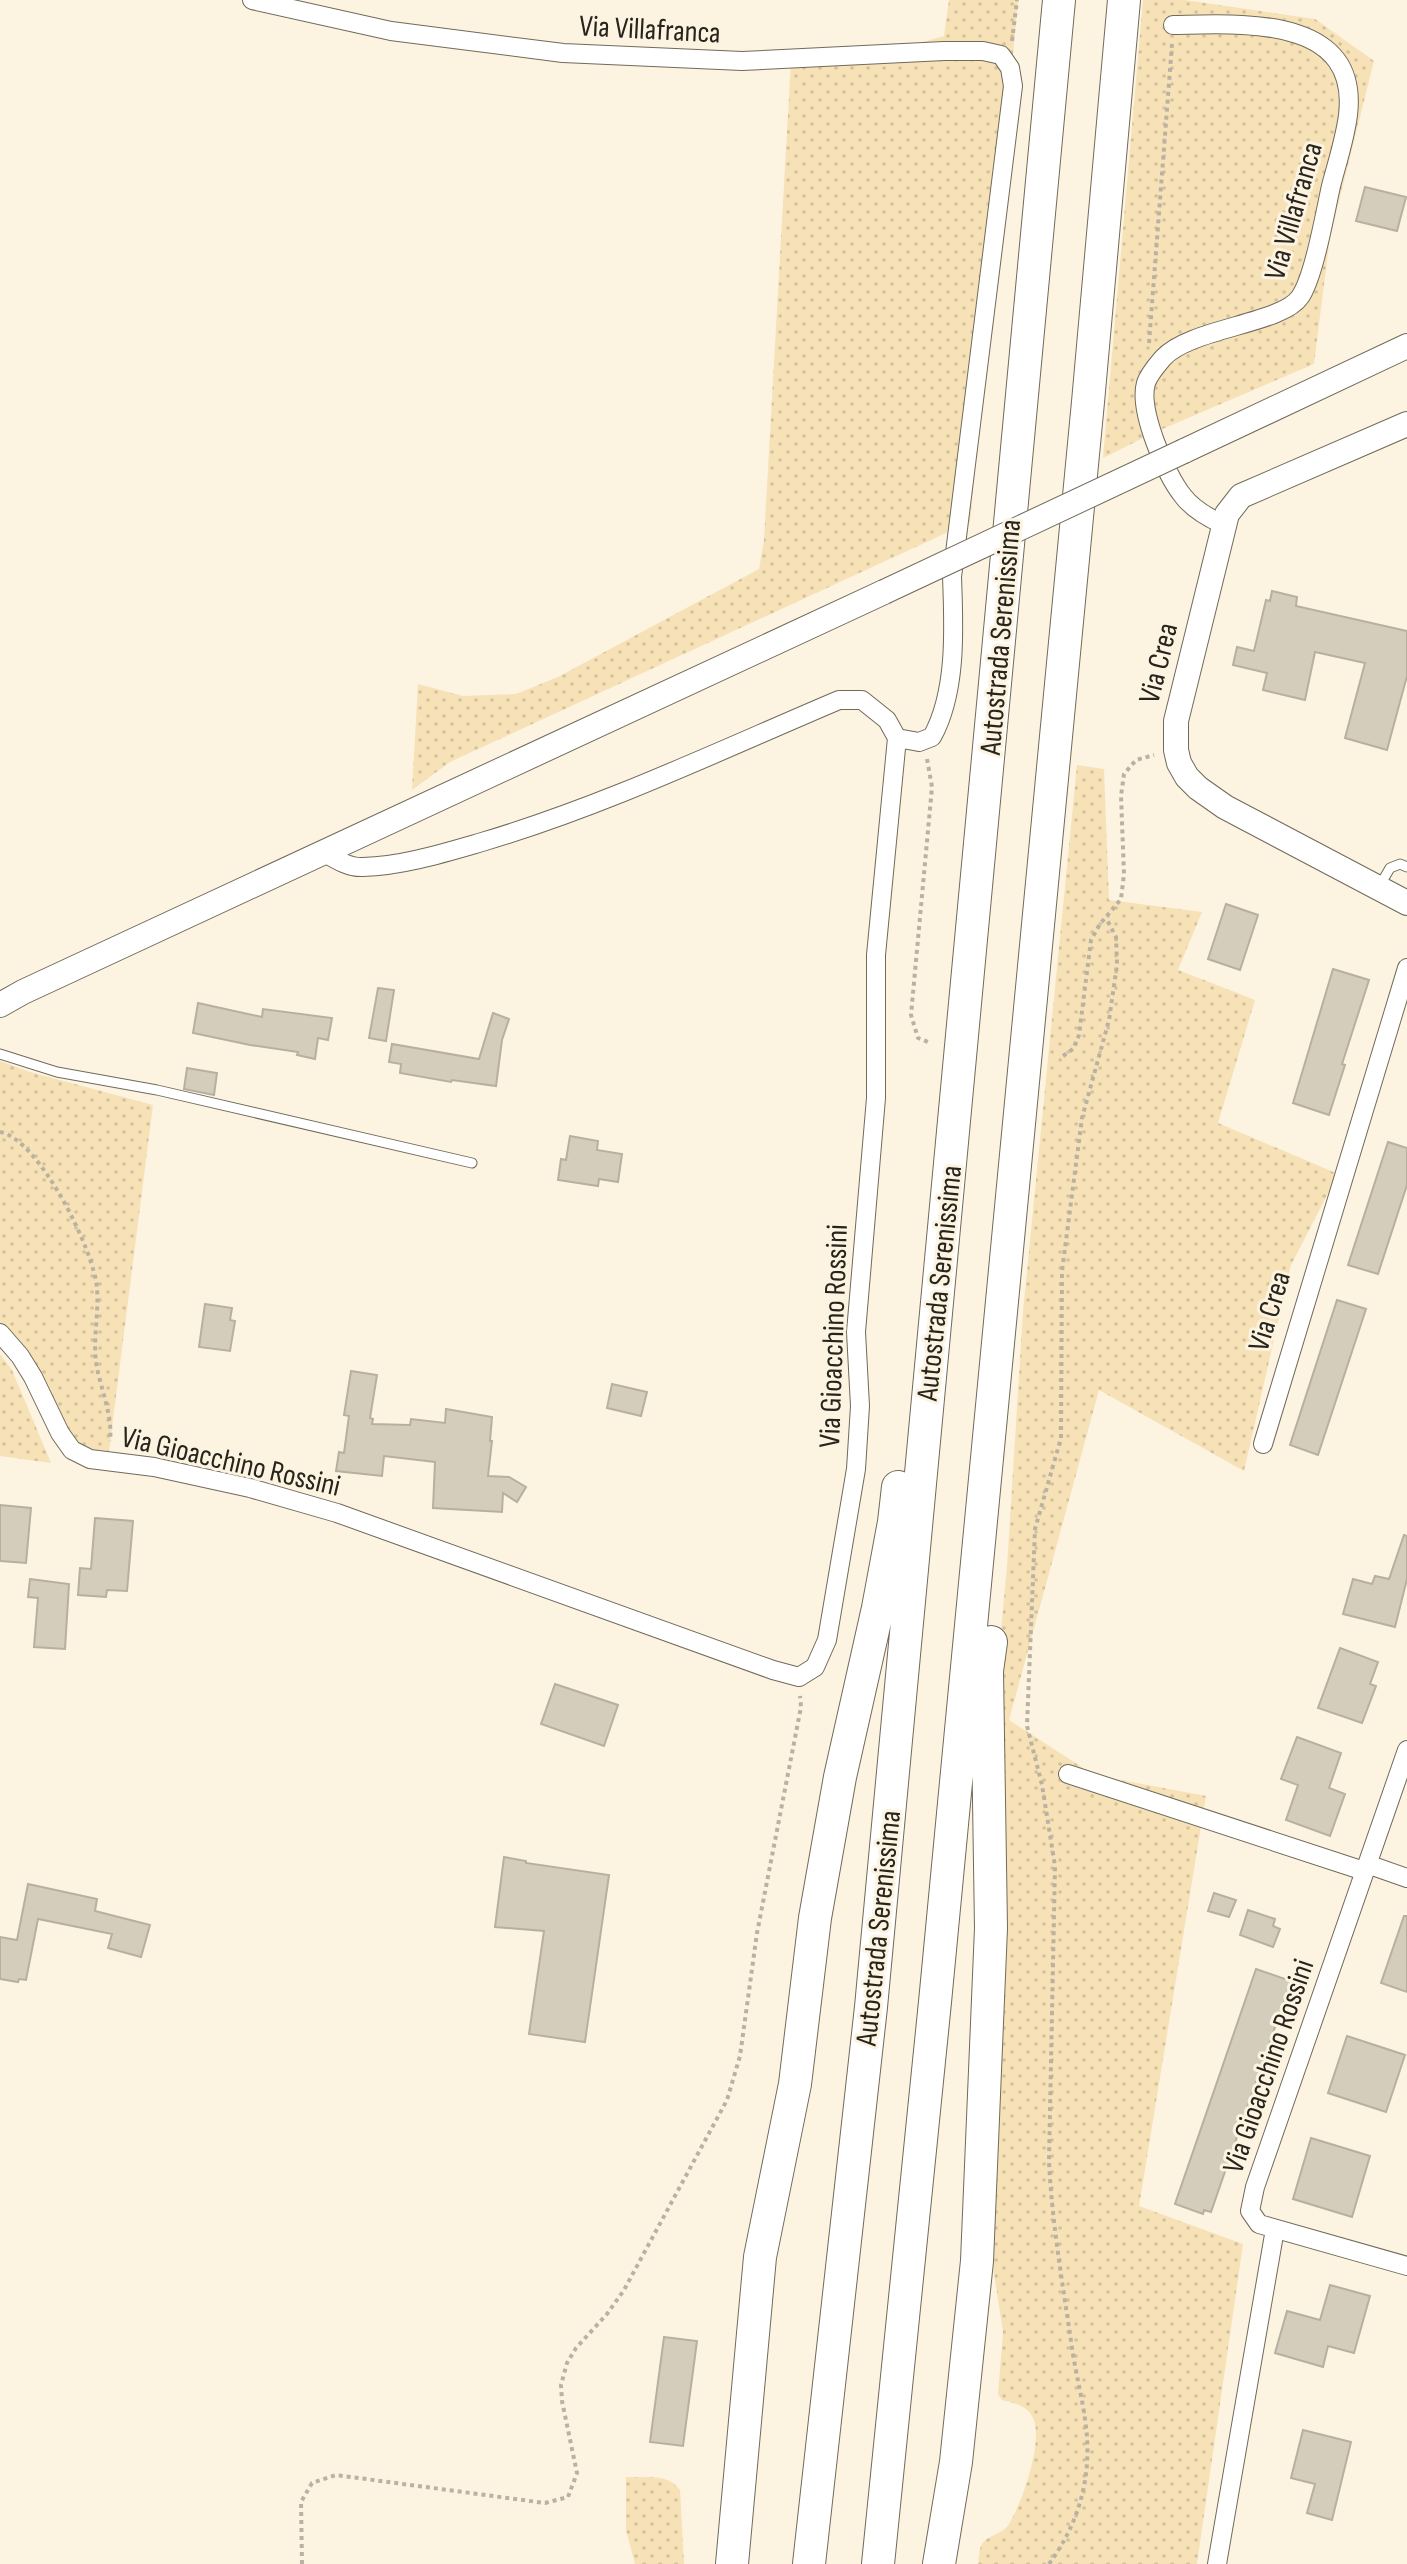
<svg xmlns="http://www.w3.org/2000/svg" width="1407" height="2564" font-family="'Sofia Sans Condensed',sans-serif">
<defs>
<pattern id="grass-dots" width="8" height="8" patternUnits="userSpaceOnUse" patternTransform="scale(2)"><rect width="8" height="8" fill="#f7e2b7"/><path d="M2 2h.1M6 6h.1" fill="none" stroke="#d4c29d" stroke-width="1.8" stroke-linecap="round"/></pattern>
</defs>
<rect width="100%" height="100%" fill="#fcf3e1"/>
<!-- grass -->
<path fill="url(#grass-dots)" d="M 949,0 L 1018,0 L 970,522 L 947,530 L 946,533 L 450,762 L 412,790 L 418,684 L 463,696 L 516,694 L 558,677 L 759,569 L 764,540 L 791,61 L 857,61 L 944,36 Z
M 1143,0 L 1185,0 L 1315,19 L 1374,61 L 1330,237 L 1314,364 L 1153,433 L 1103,458 Z
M 1077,765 L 1104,769 L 1109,900 L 1202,912 L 1178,970 L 1255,1000 L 1218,1123 L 1338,1174 L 1291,1265 L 1244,1471 L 1099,1390 L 1009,1720 L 1094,1775 L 1206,1796 L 1139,2206 L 1243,2244 L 1197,2564 L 978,2564 C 979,2558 979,2551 981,2546 C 986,2534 1002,2536 1009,2524 C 1022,2503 1044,2441 1033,2418 C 1028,2406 1014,2403 1002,2400 L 998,2394 L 1003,2332 L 992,2260 L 999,1652 L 1007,1567 L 1023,1312 Z
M 0,1061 L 30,1072 L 153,1105 L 109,1451 C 101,1450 90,1450 84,1446 C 58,1430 48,1386 34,1360 C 26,1345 12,1335 0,1324 Z
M 0,1354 L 12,1370 L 51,1463 L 0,1456 Z
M 626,2477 C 646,2478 668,2473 680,2490 L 684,2564 L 635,2564 L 626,2530 Z"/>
<!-- building -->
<path fill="#d5cdbb" stroke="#b8b09f" stroke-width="2" d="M 1365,187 L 1406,197 L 1397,231 L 1356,221 Z
M 1272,591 L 1297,597 L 1296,606 L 1407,631 L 1407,676 L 1387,750 L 1345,738 L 1365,663 L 1315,652 L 1305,700 L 1263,690 L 1267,673 L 1233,665 L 1237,647 L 1254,651 L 1266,600 L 1270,601 Z
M 1226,904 L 1258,915 L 1240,970 L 1208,959 Z
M 1333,969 L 1369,980 L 1342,1064 L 1345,1065 L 1329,1115 L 1293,1103 Z
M 378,988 L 394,990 L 386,1041 L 369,1038 Z
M 198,1003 L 262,1017 L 263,1009 L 332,1018 L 328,1040 L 318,1038 L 315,1059 L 297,1055 L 298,1052 L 250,1045 L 193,1033 Z
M 493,1013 L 509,1019 L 502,1040 L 496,1086 L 452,1080 L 451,1082 L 400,1073 L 401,1064 L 389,1062 L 392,1044 L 479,1059 Z
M 187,1068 L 217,1073 L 214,1095 L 184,1089 Z
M 570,1136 L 598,1141 L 597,1150 L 622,1154 L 618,1182 L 599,1179 L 598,1186 L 558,1180 L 561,1159 L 566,1160 Z
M 1388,1142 L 1407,1148 L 1407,1185 L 1378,1274 L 1348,1265 Z
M 1337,1300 L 1366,1309 L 1318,1455 L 1290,1445 Z
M 205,1304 L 232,1308 L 230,1320 L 235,1321 L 230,1351 L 199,1347 Z
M 351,1371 L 377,1375 L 370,1418 L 373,1419 L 372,1424 L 410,1425 L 411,1419 L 445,1423 L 446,1409 L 492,1417 L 490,1441 L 492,1441 L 488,1476 L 509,1477 L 526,1487 L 517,1502 L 503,1493 L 502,1512 L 433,1508 L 435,1462 L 384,1456 L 382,1476 L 336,1471 L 339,1452 L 344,1453 L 349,1416 L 344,1415 Z
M 612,1384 L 647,1392 L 641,1416 L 607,1408 Z
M 0,1505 L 31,1508 L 26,1563 L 0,1561 Z
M 95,1518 L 133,1521 L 127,1591 L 107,1590 L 106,1597 L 78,1595 L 80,1568 L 91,1569 Z
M 1404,1535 L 1407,1536 L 1407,1579 L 1395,1627 L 1343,1614 L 1353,1579 L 1372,1584 L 1375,1576 L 1389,1579 Z
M 30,1579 L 69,1584 L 65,1649 L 34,1647 L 38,1598 L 28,1597 Z
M 1340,1648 L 1378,1662 L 1370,1684 L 1376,1686 L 1362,1723 L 1318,1708 Z
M 555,1684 L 618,1705 L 604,1746 L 541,1724 Z
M 1297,1737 L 1341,1753 L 1329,1788 L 1345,1794 L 1330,1836 L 1286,1820 L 1298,1785 L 1281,1779 Z
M 504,1857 L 526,1861 L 526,1863 L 609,1875 L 585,2042 L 529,2034 L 544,1931 L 495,1927 Z
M 28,1884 L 97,1899 L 95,1911 L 150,1925 L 141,1957 L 108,1948 L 112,1934 L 38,1919 L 26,1980 L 19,1979 L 18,1982 L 0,1979 L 0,1937 L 17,1940 Z
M 1214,1893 L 1236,1900 L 1229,1917 L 1208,1911 Z
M 1248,1910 L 1275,1919 L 1273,1926 L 1280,1929 L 1273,1947 L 1240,1935 Z
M 1404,1916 L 1407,1916 L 1407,1992 L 1381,1983 Z
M 1256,1969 L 1291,1981 L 1211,2212 L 1204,2210 L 1203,2214 L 1175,2204 Z
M 1347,2036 L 1405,2055 L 1386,2112 L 1328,2093 Z
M 1311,2138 L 1370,2156 L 1352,2217 L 1293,2199 Z
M 1330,2285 L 1370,2296 L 1354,2353 L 1328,2346 L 1323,2367 L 1275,2353 L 1287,2311 L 1320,2320 Z
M 664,2337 L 697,2341 L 683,2446 L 650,2442 Z
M 1303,2430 L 1351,2442 L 1332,2520 L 1307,2513 L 1315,2484 L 1291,2478 Z"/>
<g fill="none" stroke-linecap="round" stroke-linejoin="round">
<defs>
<path id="lane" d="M 1379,887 L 1390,868 L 1400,864 L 1407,867
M 0,1054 L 57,1072 L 157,1090 L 472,1163"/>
<path id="street" d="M 252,0 L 391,31 L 563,53 L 742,61 L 944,51 L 983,51 L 1001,55 L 1010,68 L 1013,86 L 952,577 C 954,628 957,692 932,737 L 919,742 L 897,738
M 1173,25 C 1239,24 1360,14 1348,115 C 1345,139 1337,163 1331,186 C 1325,213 1314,277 1300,297 C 1282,324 1190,328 1163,358 C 1157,365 1149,374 1146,383 C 1138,410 1166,475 1183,496 C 1192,508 1209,518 1222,524
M 0,1333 L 20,1356 L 33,1377 L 60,1433 L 72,1450 L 90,1459 L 154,1467 L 250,1488 L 337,1513 L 773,1670 L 799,1677 L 815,1667 L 827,1640 L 856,1469 L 860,1406 L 856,1332 L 876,1098 L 876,955 L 897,738 L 887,720 L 862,700 L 839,700 C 721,750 604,806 482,842 C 444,853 402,866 363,867 C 349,868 335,859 323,852
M 1263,1444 L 1407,968
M 1407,1750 L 1255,2187 L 1250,2211 L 1259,2224 L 1407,2266
M 1068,1774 L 1364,1871
M 1367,1864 L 1407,1878
M 1217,2564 L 1275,2229"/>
<path id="secondary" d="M 1407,424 L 1241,496 L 1227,514 L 1176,721 L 1176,750 L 1179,763 L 1187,777 L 1198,788 L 1225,807 L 1407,903
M 1184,451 L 1407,346
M 0,1005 L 23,992 L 884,592"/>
<path id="highway" d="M 732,2564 L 760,2257 L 795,2084 L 815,1918 L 840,1777 L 878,1608 L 894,1522 L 898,1487
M 809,2564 L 871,2007 L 1059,0
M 878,2564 L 935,2002 L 1088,402 L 1124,0
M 939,2564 L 956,2462 L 977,2261 L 991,1928 L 987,1671 L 991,1642"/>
</defs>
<!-- lane casing -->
<use href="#lane" stroke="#716a5a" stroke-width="11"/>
<!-- street casing -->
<use href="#street" stroke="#716a5a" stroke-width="20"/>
<!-- secondary casing -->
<use href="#secondary" stroke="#716a5a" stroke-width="26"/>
<!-- highway casing -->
<use href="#highway" stroke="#716a5a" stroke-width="34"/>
<!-- path -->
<path stroke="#b9b2a3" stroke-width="4" stroke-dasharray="4 4" stroke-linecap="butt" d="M 1012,41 L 1017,0
M 1149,343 L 1172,44
M 927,759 L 932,787 L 911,1015 L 918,1038 L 928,1042
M 1063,1056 L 1073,1049 L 1079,1035 L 1091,940 L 1100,924 L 1121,899 L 1124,874 L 1121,796 L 1124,774 L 1136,760 L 1154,755
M 0,1132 C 39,1139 94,1250 97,1288 C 99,1313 93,1338 96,1362 C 100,1388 113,1415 110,1441
M 302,2564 L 301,2502 L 312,2483 L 336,2475 L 545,2503 L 568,2497 L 577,2473 L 562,2401 L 561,2385 L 567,2363 L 576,2348 L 607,2314 L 624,2290 L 727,2100 L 740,2056 L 757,1933 L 801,1707 L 800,1696
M 1049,2564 C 1079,2523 1092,2477 1086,2427 C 1083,2400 1076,2375 1072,2348 C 1063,2286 1052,2224 1049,2161 L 1055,1866 L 1042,1785 L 1027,1726 L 1035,1529 L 1061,1438 L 1062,1271 L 1082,1118 L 1109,1020 L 1117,965 L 1116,937 L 1106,918"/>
<!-- lane -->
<use href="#lane" stroke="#fff" stroke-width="9"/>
<!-- street -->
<use href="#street" stroke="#fff" stroke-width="18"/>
<!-- secondary -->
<use href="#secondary" stroke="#fff" stroke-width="24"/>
<!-- highway -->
<use href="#highway" stroke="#fff" stroke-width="32"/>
<defs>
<path id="secondary-bridge" d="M 884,592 L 1184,451"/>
</defs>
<!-- secondary-bridge casing -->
<use href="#secondary-bridge" stroke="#716a5a" stroke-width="26" stroke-linecap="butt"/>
<!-- secondary-bridge -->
<use href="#secondary-bridge" stroke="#fff" stroke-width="24"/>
</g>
<g text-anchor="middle" stroke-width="6" stroke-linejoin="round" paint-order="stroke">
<!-- street labels -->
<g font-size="30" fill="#27241d" stroke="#fcf3e1">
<text transform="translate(650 29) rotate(3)" y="10">Via Villafranca</text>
<text transform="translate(1293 211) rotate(-74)" y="10">Via Villafranca</text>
<text transform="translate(1000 637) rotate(-85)" y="10">Autostrada Serenissima</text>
<text transform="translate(1158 663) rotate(-76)" y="10">Via Crea</text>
<text transform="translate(939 1283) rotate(-84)" y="10">Autostrada Serenissima</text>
<text transform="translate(1269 1311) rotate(-73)" y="10">Via Crea</text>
<text transform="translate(833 1336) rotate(-88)" y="10">Via Gioacchino Rossini</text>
<text transform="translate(231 1461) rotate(13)" y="10">Via Gioacchino Rossini</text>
<text transform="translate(878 1928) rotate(-84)" y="10">Autostrada Serenissima</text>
<text transform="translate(1268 2066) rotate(-71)" y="10">Via Gioacchino Rossini</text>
</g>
</g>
</svg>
